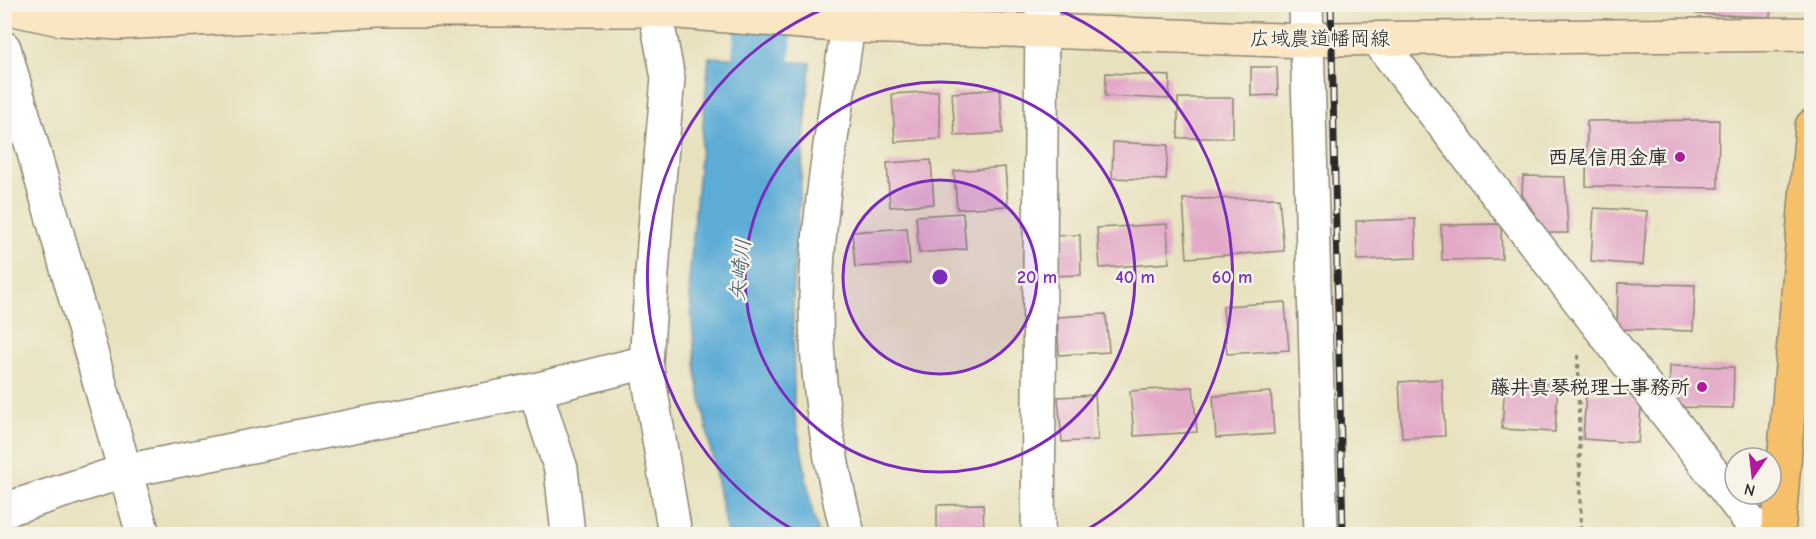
<svg xmlns="http://www.w3.org/2000/svg" width="1816" height="539" font-family="'Comic Neue','Klee One',sans-serif">
<rect width="100%" height="100%" fill="#f7f3e8"/>
<filter id="ink" filterUnits="userSpaceOnUse"><feTurbulence type="fractalNoise" baseFrequency=".0167" numOctaves="2"/><feDisplacementMap in="SourceGraphic" scale="12" xChannelSelector="R" yChannelSelector="G"/><feConvolveMatrix kernelMatrix="1 2 1 2 8 2 1 2 1" color-interpolation-filters="sRGB"/></filter>
<filter id="wash" filterUnits="userSpaceOnUse"><feTurbulence type="fractalNoise" baseFrequency=".008" numOctaves="4" result="noise"/><feDisplacementMap in="SourceGraphic" scale="24" xChannelSelector="R" yChannelSelector="G"/><feGaussianBlur stdDeviation="1.35" result="paint"/><feColorMatrix in="noise" values="0 0 0 0 0 0 0 0 0 0 0 0 0 0 0 0 0 1.4 0 .05"/><feComposite in="paint" operator="in"/></filter>
<g filter="url(#wash)">
<rect width="100%" height="100%" fill="#e8e1bd"/>
<!-- water -->
<path fill="#5bacd6" stroke="#436c80" stroke-width="1.5" d="M 709,57 L 810,63 L 793,287 L 794,409 L 813,515 L 819,534 L 727,534 L 696,373 L 689,281 Z"/>
<g fill="none" stroke-linecap="round" stroke-linejoin="round">
<!-- river -->
<path stroke="#5bacd6" stroke-width="58" d="M 753,140 L 766,4"/>
</g>
<g id="blocks">
<!-- building -->
<path fill="#e3aac8" d="M 1696,5 L 1771,5 L 1770,17 L 1696,14 Z
M 1251,67 L 1277,67 L 1278,95 L 1251,96 Z
M 1106,73 L 1170,76 L 1169,99 L 1105,96 Z
M 1000,89 L 1003,133 L 955,136 L 952,93 Z
M 938,91 L 941,139 L 895,142 L 892,94 Z
M 1178,98 L 1233,98 L 1233,138 L 1178,138 Z
M 1719,120 L 1718,188 L 1586,186 L 1587,121 Z
M 1113,142 L 1168,145 L 1166,180 L 1112,178 Z
M 931,160 L 934,204 L 890,207 L 887,163 Z
M 1005,167 L 1008,206 L 957,209 L 954,171 Z
M 1523,176 L 1565,177 L 1568,233 L 1548,233 L 1522,195 Z
M 1279,198 L 1284,251 L 1187,258 L 1183,199 Z
M 1594,208 L 1647,211 L 1643,265 L 1591,261 Z
M 963,213 L 966,249 L 919,253 L 916,216 Z
M 1415,219 L 1416,258 L 1357,260 L 1356,221 Z
M 1167,224 L 1169,263 L 1100,268 L 1097,228 Z
M 1501,224 L 1502,259 L 1442,260 L 1441,225 Z
M 907,228 L 910,264 L 855,267 L 852,232 Z
M 1080,235 L 1081,275 L 1050,276 L 1049,236 Z
M 1618,283 L 1695,285 L 1693,331 L 1617,329 Z
M 1285,302 L 1289,350 L 1227,354 L 1223,306 Z
M 1106,314 L 1109,352 L 1059,355 L 1057,317 Z
M 1670,366 L 1734,367 L 1733,408 L 1669,407 Z
M 1442,379 L 1445,436 L 1402,438 L 1399,382 Z
M 1505,381 L 1558,385 L 1555,432 L 1502,429 Z
M 1193,387 L 1197,432 L 1134,436 L 1130,391 Z
M 1271,392 L 1274,434 L 1216,438 L 1213,396 Z
M 1586,393 L 1642,397 L 1638,443 L 1583,439 Z
M 1095,395 L 1098,440 L 1062,442 L 1058,397 Z
M 983,504 L 984,531 L 937,532 L 937,505 Z"/>
</g>
</g>
<g filter="url(#ink)">
<use href="#blocks" fill-opacity="0" stroke="#8a8674" stroke-width="1.5"/>
<g fill="none" stroke-linecap="round" stroke-linejoin="round">
<defs>
<path id="street" d="M 656,4 L 655,10 L 668,78 L 656,215 L 646,362 L 675,534
M 1306,4 L 1321,534
M 1377,39 L 1760,534
M 4,48 L 143,534
M 535,390 L 561,469 L 568,534
M 4,510 L 125,471 L 535,390 L 646,362
M 848,534 C 828,457 815,377 816,297 C 818,206 835,115 848,26 L 852,4
M 1038,534 L 1042,4"/>
<path id="secondary" d="M 4,7 L 60,19 L 118,23 L 379,10 L 655,10 L 848,26 L 1043,31 L 1306,41 L 1330,39 L 1812,34"/>
<path id="primary" d="M 1778,534 L 1812,126"/>
</defs>
<!-- street casing -->
<use href="#street" stroke="#8a8674" stroke-width="36"/>
<!-- secondary casing -->
<use href="#secondary" stroke="#8a8674" stroke-width="36"/>
<!-- primary casing -->
<use href="#primary" stroke="#8a8674" stroke-width="36"/>
<!-- path -->
<path stroke="#8a8674" stroke-width="4" stroke-dasharray="4.5 4.5" stroke-linecap="butt" d="M 1578,355 L 1581,534"/>
<!-- street -->
<use href="#street" stroke="#fff" stroke-width="33"/>
<!-- secondary -->
<use href="#secondary" stroke="#fbe6c4" stroke-width="33"/>
<!-- primary -->
<use href="#primary" stroke="#f6c06b" stroke-width="33"/>
<defs>
<path id="rail" d="M 1331,4 L 1343,534"/>
</defs>
<!-- rail casing -->
<use href="#rail" stroke="#2b2b2b" stroke-width="7"/>
<!-- rail -->
<use href="#rail" stroke="#f7f3e8" stroke-width="4.5" stroke-dasharray="14" stroke-linecap="butt"/>
</g>
</g>
<!-- distance rings -->
<circle cx="940" cy="277" r="97" fill="#7b2cbf" fill-opacity=".12"/>
<g fill="none" stroke="#7b2cbf" stroke-width="3">
<circle cx="940" cy="277" r="97"/>
<circle cx="940" cy="277" r="195"/>
<path d="M801 534A292 292 0 0 1 833 5M1047 5A292 292 0 0 1 1079 534"/>
</g>
<!-- markers -->
<g fill="#b5179e" stroke="#f7f3e8" stroke-width="2">
<circle cx="1680" cy="157" r="6"/>
<circle cx="1702" cy="387" r="6"/>
</g>
<g text-anchor="middle" stroke-width="5" stroke-linejoin="round" paint-order="stroke">
<!-- street labels -->
<g font-size="20" fill="#2b2b2b" stroke="#f7f3e8">
<text x="1320" y="45">広域農道幡岡線</text>
</g>
<!-- poi labels -->
<g font-size="20" font-weight="bold" fill="#2b2b2b" stroke="#f7f3e8" text-anchor="end">
<text x="1668" y="164">西尾信用金庫</text>
<text x="1690" y="394">藤井真琴税理士事務所</text>
</g>
<!-- water labels -->
<g font-size="21" font-style="italic" fill="#3c5867" stroke="#f7f3e8">
<text transform="translate(740 270) rotate(-84)" y="7">矢崎川</text>
</g>
</g>
<circle cx="940" cy="277" r="9" fill="#7b2cbf" stroke="#f7f3e8" stroke-width="3"/>
<g font-size="18" text-anchor="middle" font-weight="bold" fill="#7b2cbf" stroke="#f7f3e8" stroke-width="5" stroke-linejoin="round" paint-order="stroke">
<text x="1037" y="283">20 m</text>
<text x="1135" y="283">40 m</text>
<text x="1232" y="283">60 m</text>
</g>
<!-- margin -->
<rect width="1816" height="539" fill="none" stroke="#f7f3e8" stroke-width="24"/>
<!-- north arrow -->
<g transform="translate(1753 476) rotate(194)"><circle r="28" fill="#f7f3e8" stroke="#a5a39c" stroke-width="1.5"/>
<path d="M0-4.5L10 22L0 15L-10 22Z" fill="#b5179e"/>
<text y="-9" font-size="16" font-weight="bold" text-anchor="middle" fill="#2b2b2b">N</text>
</g>
</svg>
